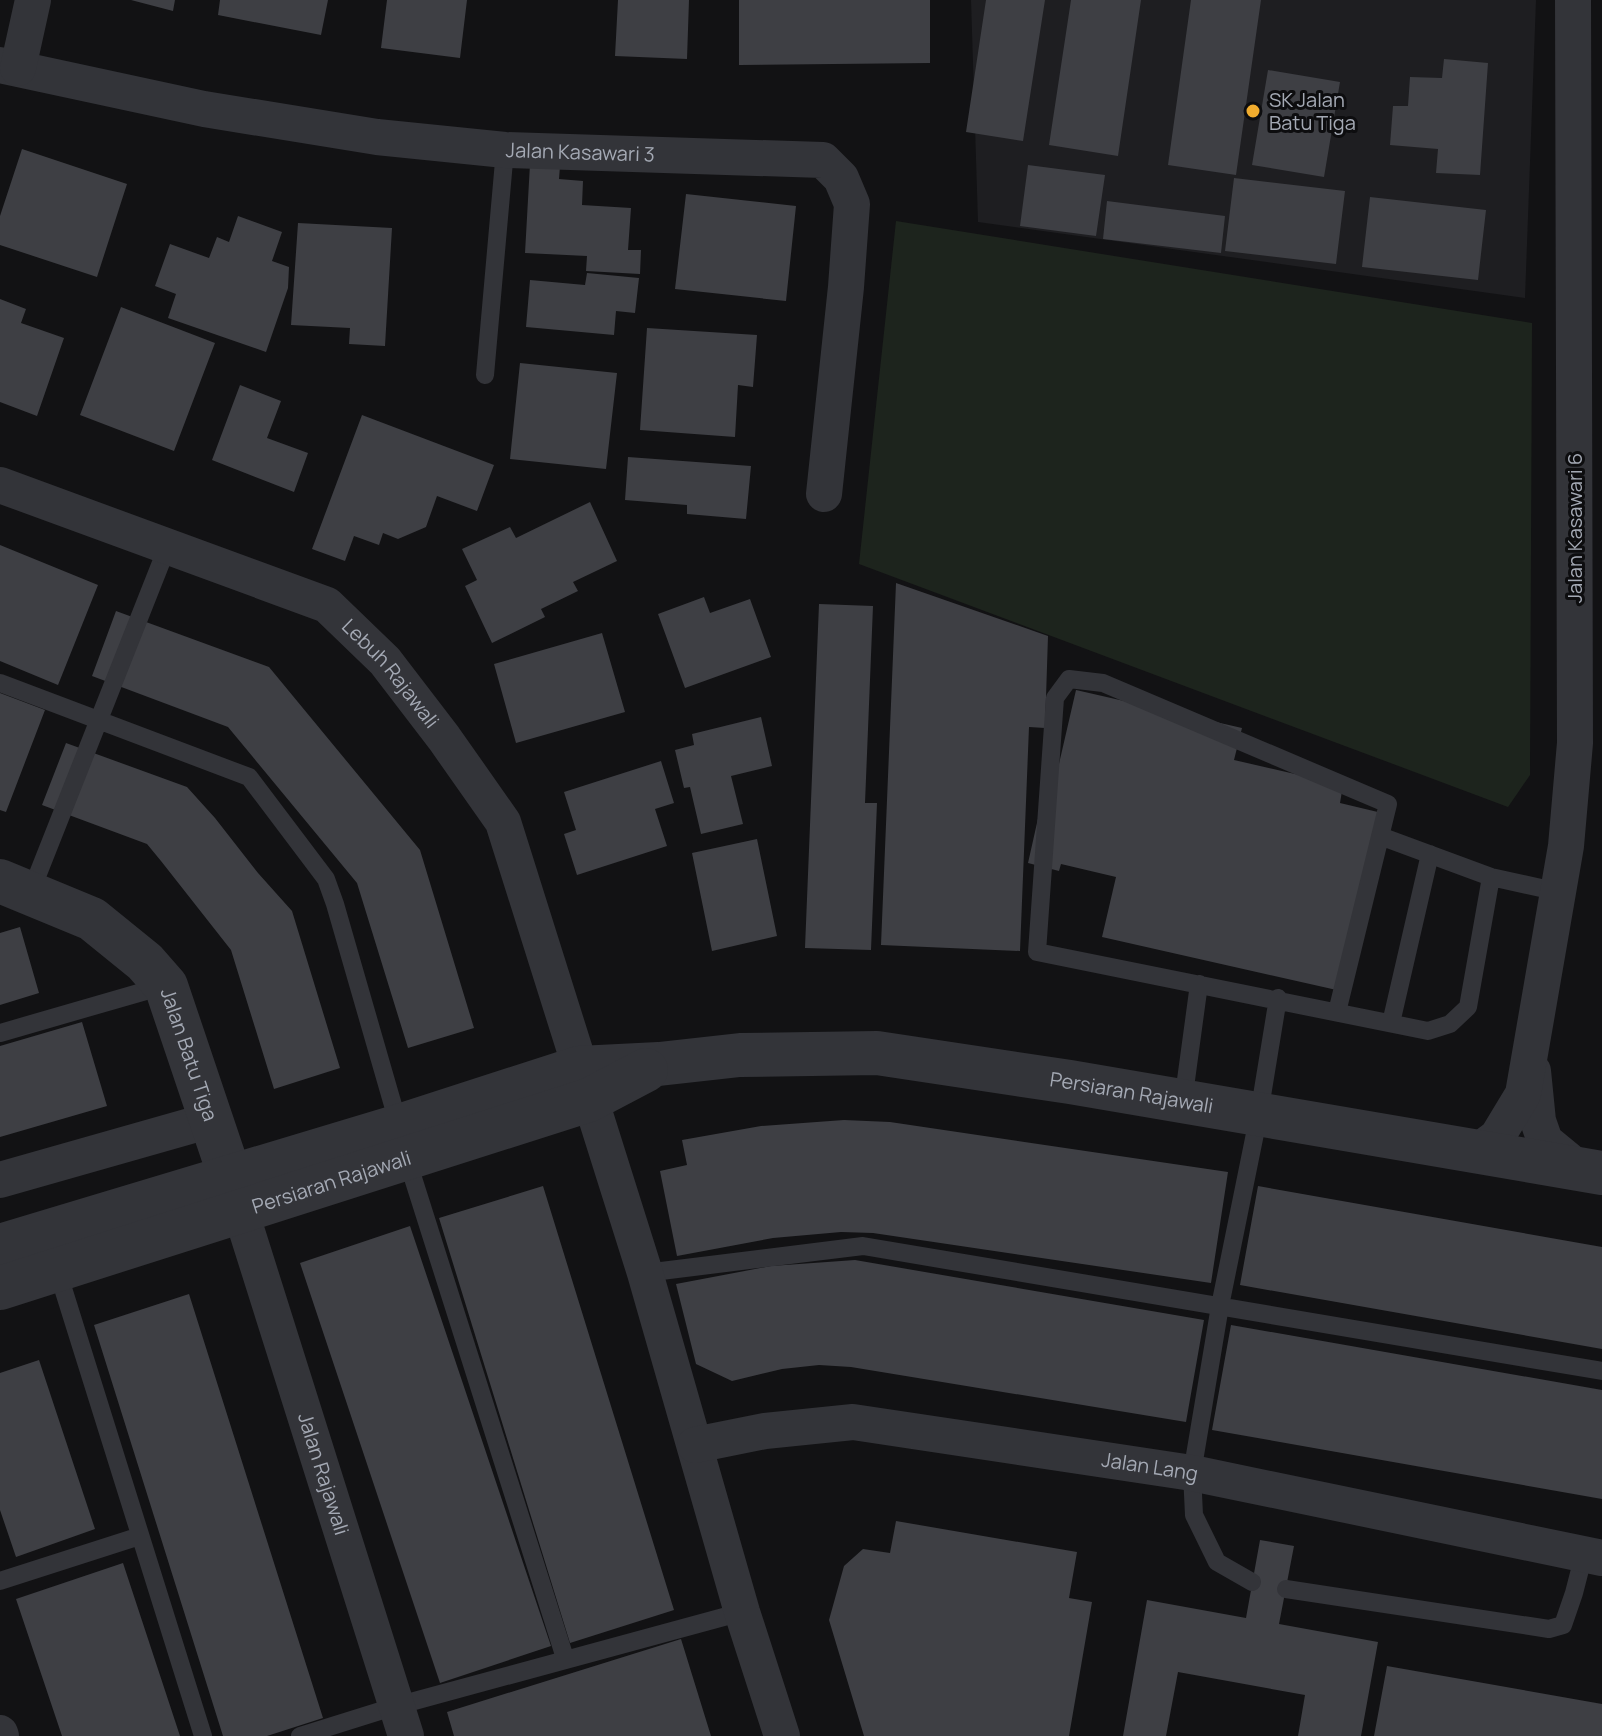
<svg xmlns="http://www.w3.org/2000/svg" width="1602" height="1736" font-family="Manrope,sans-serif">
<rect width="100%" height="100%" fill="#121214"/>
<!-- built -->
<path fill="#1e1e21" d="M 971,0 L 1536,0 L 1525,298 L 978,222 Z"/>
<!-- green -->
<path fill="#1d241d" d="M 896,221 L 1532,323 L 1530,775 L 1508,807 L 859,564 Z"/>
<!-- building -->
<path fill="#3e3f44" d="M 131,0 L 175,0 L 173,11 Z
M 220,0 L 328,0 L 321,35 L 218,15 Z
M 387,0 L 467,0 L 460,58 L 381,48 Z
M 618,0 L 689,0 L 687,59 L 615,56 Z
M 739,0 L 930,0 L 930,63 L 739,65 Z
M 986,0 L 1045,0 L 1023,141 L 966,132 Z
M 1071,0 L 1141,0 L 1118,156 L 1049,145 Z
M 1191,0 L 1261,0 L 1236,175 L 1168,165 Z
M 1444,59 L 1488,63 L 1480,175 L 1436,173 L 1438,149 L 1390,145 L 1393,106 L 1408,106 L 1410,77 L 1442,78 Z
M 1268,70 L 1340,82 L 1324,177 L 1252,165 Z
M 22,149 L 127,184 L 97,277 L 0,245 L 0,216 Z
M 530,164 L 560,166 L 559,179 L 583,181 L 582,205 L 631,208 L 628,250 L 641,250 L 640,274 L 586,271 L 587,256 L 525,253 Z
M 1028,165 L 1105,175 L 1096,236 L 1020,226 Z
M 1234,178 L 1345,191 L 1336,264 L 1225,251 Z
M 686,194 L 796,206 L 786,301 L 675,289 Z
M 1370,197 L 1486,210 L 1478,280 L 1362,267 Z
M 1107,201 L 1225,216 L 1221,253 L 1103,239 Z
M 238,216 L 282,232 L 272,261 L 289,267 L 288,288 L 266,352 L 168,318 L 176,294 L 155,286 L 170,244 L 209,258 L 217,237 L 229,242 Z
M 298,223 L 392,228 L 385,346 L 349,344 L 350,328 L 291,325 Z
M 587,273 L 639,278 L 635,313 L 616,311 L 614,335 L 526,327 L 530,280 L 585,285 Z
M 0,299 L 26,309 L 21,323 L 64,338 L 37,416 L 0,402 Z
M 121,307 L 215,343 L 174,451 L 80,415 Z
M 647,328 L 757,335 L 753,387 L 738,385 L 735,437 L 640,430 Z
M 520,363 L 617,373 L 606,469 L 510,459 Z
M 240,385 L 281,401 L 267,438 L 308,453 L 294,492 L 212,460 Z
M 362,415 L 494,465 L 477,511 L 437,496 L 426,527 L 398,539 L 383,533 L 379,545 L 354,536 L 345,561 L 312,549 Z
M 628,457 L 751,466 L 746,519 L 687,514 L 687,505 L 625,500 Z
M 590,502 L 617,561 L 573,582 L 578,591 L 541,609 L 545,617 L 492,643 L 465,586 L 477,580 L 462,549 L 510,527 L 516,538 Z
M 0,545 L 98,585 L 58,685 L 0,661 Z
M 896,583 L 1048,636 L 1045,728 L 1029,727 L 1020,951 L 881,945 Z
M 704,597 L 710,613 L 750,599 L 771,657 L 685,688 L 658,614 Z
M 819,604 L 873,606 L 865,803 L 877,803 L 871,950 L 805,948 Z
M 116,611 L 269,667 L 420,850 L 474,1028 L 408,1048 L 357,883 L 228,727 L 92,676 Z
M 602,633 L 625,712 L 516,743 L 494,664 Z
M 1076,690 L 1242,728 L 1234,760 L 1343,785 L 1340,803 L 1382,813 L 1341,991 L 1102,937 L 1116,877 L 1061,864 L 1059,871 L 1028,863 L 1039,814 L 1047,816 Z
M 0,693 L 45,710 L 6,812 L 0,810 Z
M 761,717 L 772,766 L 731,776 L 743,824 L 701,834 L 690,787 L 684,788 L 675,750 L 694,745 L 692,734 Z
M 66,743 L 187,787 L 215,818 L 258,873 L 292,911 L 340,1068 L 274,1089 L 231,950 L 161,861 L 147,844 L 42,805 Z
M 661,761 L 674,803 L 655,809 L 667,846 L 577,875 L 564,834 L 576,830 L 564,792 Z
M 757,839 L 777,936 L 712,951 L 692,853 Z
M 20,927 L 39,993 L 0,1005 L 0,933 Z
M 82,1022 L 107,1106 L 0,1137 L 0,1046 Z
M 844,1120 L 890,1122 L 1228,1172 L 1211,1283 L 873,1233 L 841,1232 L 773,1238 L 677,1256 L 660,1171 L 687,1165 L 682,1140 L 761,1126 Z
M 543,1186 L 674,1610 L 570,1643 L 439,1218 Z
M 1258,1186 L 1602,1247 L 1602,1349 L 1240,1285 Z
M 410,1226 L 551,1646 L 440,1683 L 300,1263 Z
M 855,1260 L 1204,1320 L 1186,1422 L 851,1367 L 819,1365 L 782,1369 L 732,1381 L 696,1364 L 676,1284 L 771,1266 Z
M 189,1294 L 323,1718 L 267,1736 L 223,1736 L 94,1325 Z
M 1231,1325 L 1602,1390 L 1602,1499 L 1212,1430 Z
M 39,1360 L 95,1529 L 16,1557 L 0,1510 L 0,1373 Z
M 896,1521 L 1077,1552 L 1069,1598 L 1092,1602 L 1069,1736 L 864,1736 L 829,1620 L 844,1566 L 863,1549 L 890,1553 Z
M 1260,1540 L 1294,1546 L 1279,1624 L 1378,1642 L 1361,1736 L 1298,1736 L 1305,1695 L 1178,1672 L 1166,1736 L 1123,1736 L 1147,1600 L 1246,1618 Z
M 123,1563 L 180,1736 L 62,1736 L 16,1599 Z
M 681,1639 L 711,1736 L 454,1736 L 447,1712 Z
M 1387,1666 L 1602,1704 L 1602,1736 L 1374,1736 Z"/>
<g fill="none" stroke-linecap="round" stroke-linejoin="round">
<!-- service -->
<path stroke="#333439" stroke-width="18" d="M 485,375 L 505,150
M 0,683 L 249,777 L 326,879 L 335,904 L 399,1126
M 1380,836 L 1491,877 L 1559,892
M 30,894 L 168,545
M 1337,1012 L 1388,804 L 1103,683 L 1069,679 L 1055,698 L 1037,952 L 1428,1031 L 1450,1024 L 1468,1007 L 1491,877
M 1391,1023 L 1430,854
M 0,1033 L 163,986
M 1183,1102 L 1199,984
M 407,1159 L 565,1658
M 57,1269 L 203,1736
M 645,1273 L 863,1246 L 1602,1371
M 0,1581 L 140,1536
M 1252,1582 L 1217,1562 L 1194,1515 L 1192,1473 L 1220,1306 L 1259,1114 L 1278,998
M 1286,1589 L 1549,1629 L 1563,1625 L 1574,1593 L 1584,1554
M 300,1736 L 396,1706 L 742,1612"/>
<!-- minor -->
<g stroke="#333439" stroke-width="36">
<path id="s1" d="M 0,65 L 204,109 L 377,137 L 505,150 L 823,160 L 841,178 L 852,204 L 846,287 L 824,494"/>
<path d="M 18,68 L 33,0"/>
<path id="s2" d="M 0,485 L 327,605 L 385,661 L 444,738 L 503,822 L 645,1273 L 742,1612 L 782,1736"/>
<path d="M 1533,1071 L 1538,1121 L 1545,1141 L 1579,1169"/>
<path d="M 1477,1152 L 1497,1137 L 1523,1094 L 1566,846 L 1575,743 L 1573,0"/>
<path d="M 0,1180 L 211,1120"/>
<path id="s3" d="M 232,1184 L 406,1736"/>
<path id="s4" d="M 695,1445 L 765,1431 L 853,1422 L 1192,1473 L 1602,1558"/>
<path d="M 0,1733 L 1,1736"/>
</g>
<!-- tertiary -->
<g stroke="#333439" stroke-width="44">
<path id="s5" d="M 0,881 L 92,919 L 145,962 L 166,986 L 230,1176"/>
<path id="s6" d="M 0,1246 L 399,1126 L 579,1068 L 659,1064 L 740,1055 L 877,1053 L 1070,1082 L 1602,1173"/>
<path id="s7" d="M 0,1288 L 589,1100 L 646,1070"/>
</g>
</g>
<!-- markers -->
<circle fill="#f0ac2e" stroke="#0d0d0f" stroke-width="3" cx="1253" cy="111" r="8"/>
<g text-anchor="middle" stroke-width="6" stroke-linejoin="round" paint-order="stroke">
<!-- poi labels -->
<g font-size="20" fill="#a4a9b4" stroke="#0d0d0f" text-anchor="start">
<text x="1269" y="107">SK Jalan<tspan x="1269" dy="23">Batu Tiga</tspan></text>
</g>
<!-- street labels -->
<g font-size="20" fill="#a4a9b4" stroke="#0d0d0f">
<text dy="7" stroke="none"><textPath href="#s1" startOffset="588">Jalan Kasawari 3</textPath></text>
<text transform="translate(1575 528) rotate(-90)" y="7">Jalan Kasawari 6</text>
<text dy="7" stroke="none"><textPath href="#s2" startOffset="442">Lebuh Rajawali</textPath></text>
<text dy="7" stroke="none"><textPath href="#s5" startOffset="272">Jalan Batu Tiga</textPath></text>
<text dy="7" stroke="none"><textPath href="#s6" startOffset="1162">Persiaran Rajawali</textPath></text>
<text dy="7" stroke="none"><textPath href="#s7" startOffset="348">Persiaran Rajawali</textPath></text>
<text dy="7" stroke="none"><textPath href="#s4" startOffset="460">Jalan Lang</textPath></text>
<text dy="7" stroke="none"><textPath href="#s3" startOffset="304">Jalan Rajawali</textPath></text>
</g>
</g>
</svg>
